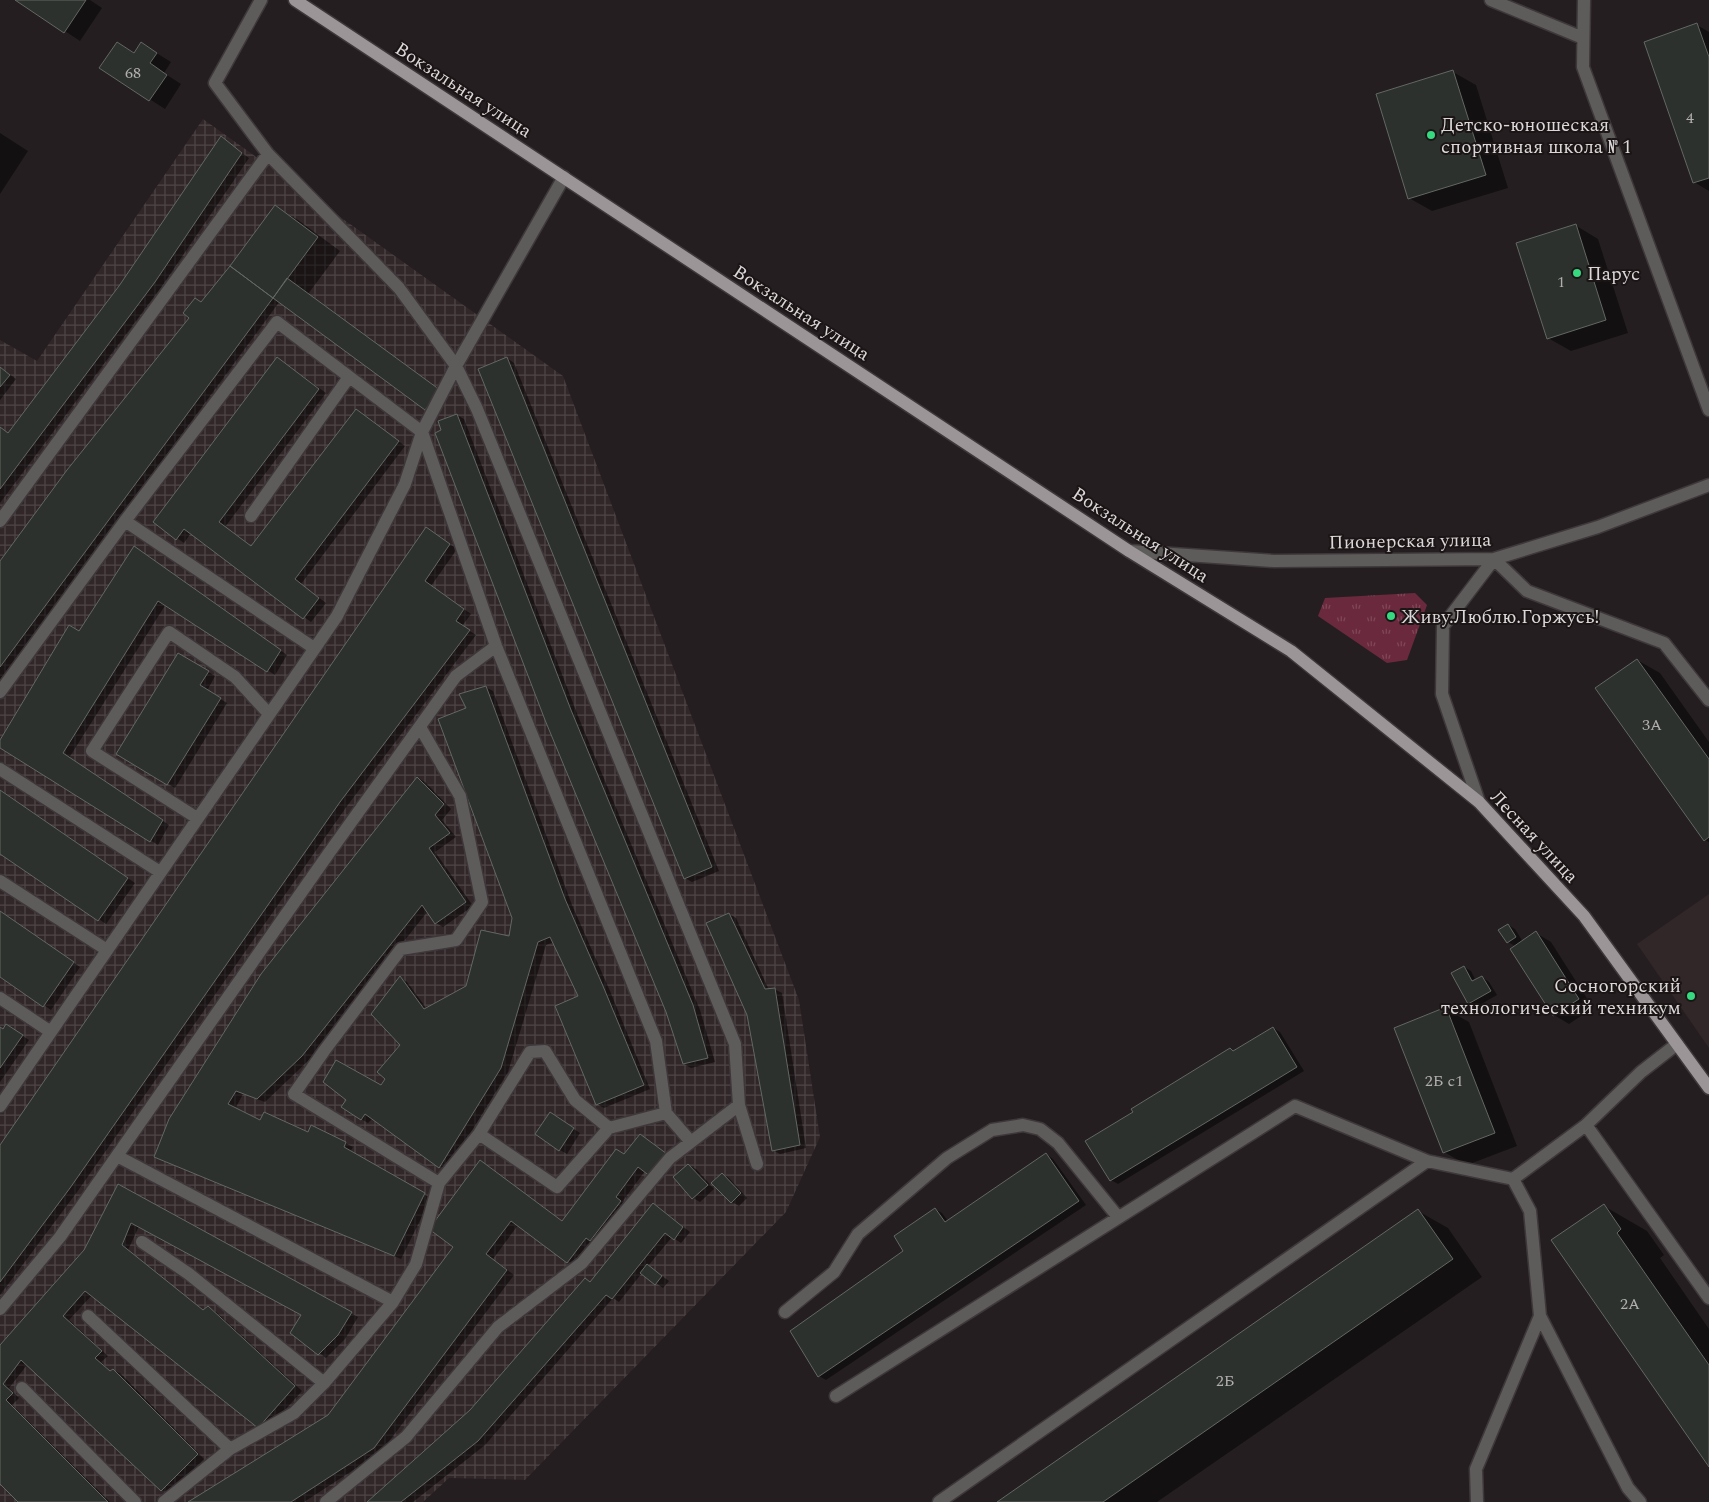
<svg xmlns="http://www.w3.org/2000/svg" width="1709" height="1502" font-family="Spectral,serif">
<defs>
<pattern id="industrial-grid" width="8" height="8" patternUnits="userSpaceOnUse" patternTransform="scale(1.25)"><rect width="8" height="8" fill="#312628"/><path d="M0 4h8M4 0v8" fill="none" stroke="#4e4547"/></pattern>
<pattern id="grass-tufts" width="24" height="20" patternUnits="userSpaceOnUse" patternTransform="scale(1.25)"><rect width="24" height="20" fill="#6a293d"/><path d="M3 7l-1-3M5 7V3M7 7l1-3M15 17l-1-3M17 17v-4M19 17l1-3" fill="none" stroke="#7f4758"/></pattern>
</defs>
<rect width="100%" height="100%" fill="#241e20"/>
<!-- built -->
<path fill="#312628" d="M 1709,894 L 1709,1048 L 1637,944 Z"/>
<!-- industrial -->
<path fill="url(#industrial-grid)" d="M 203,119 L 563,376 L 799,1000 L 820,1137 L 786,1212 L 525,1480 L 449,1478 L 423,1502 L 0,1502 L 0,340 L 37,361 Z"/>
<!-- grass -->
<path fill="url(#grass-tufts)" d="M 1415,593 L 1427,605 L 1407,660 L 1387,663 L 1318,616 L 1325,598 Z"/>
<!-- shadow -->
<path fill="#0007" d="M 18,0 L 90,0 L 102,8 L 80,41 Z
M 1697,25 L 1709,32 L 1709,191 L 1694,182 Z
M 118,43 L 135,53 L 142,44 L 171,62 L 164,73 L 181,84 L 165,109 L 101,68 Z
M 1453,72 L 1476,85 L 1508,188 L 1432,211 L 1409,198 Z
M 0,133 L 28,151 L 0,194 Z
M 221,138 L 249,158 L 162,286 L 0,503 L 0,428 L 8,434 L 120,287 Z
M 275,207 L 298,220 L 340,251 L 308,294 L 446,395 L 433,413 L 280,301 L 0,681 L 0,563 L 202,303 L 234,271 Z
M 1575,225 L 1598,239 L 1628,333 L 1571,351 L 1548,338 Z
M 507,358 L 514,363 L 719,871 L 692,882 L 685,878 Z
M 278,359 L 326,393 L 225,527 L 252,547 L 363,415 L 405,446 L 301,584 L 326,603 L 311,622 L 191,533 L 184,543 L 177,538 Z
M 0,367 L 16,379 L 0,400 Z
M 457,415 L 464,419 L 578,716 L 700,1010 L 715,1062 L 691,1068 L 684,1064 L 667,1011 L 442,431 Z
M 434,533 L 457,549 L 431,586 L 471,614 L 462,626 L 476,635 L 347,806 L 77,1192 L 0,1295 L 0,1147 Z
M 141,552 L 287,655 L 275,675 L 166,604 L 69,758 L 169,825 L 158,845 L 0,746 L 0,742 Z
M 179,654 L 215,676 L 207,691 L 227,703 L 175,788 L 118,754 Z
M 1637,660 L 1660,673 L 1709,742 L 1709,842 L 1705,840 Z
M 485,687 L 493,691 L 572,905 L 610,991 L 650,1089 L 604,1108 L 597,1104 L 579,997 L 554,942 L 546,945 L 508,1072 L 447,1171 L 373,1118 L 368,1123 L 361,1119 L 348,1100 L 381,1086 L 386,1079 L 402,1045 L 400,978 L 407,982 L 427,1009 L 467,987 L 510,938 L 514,917 L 468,709 Z
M 418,778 L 425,782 L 451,809 L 442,820 L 456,837 L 435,852 L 473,906 L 443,927 L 436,923 L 428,911 L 310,1059 L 265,1102 L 243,1094 L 235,1109 L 261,1121 L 309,1133 L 312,1126 L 353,1147 L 350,1152 L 431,1198 L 401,1259 L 163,1160 Z
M 0,790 L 135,883 L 106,924 L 0,852 Z
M 0,912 L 80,967 L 51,1010 L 0,975 Z
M 729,914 L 736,918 L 769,990 L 774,989 L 782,993 L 806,1148 L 780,1154 L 773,1150 Z
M 1508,925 L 1515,929 L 1523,942 L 1536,933 L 1551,942 L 1593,1008 L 1569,1024 L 1554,1015 L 1515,946 L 1508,942 Z
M 1464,967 L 1471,971 L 1476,981 L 1482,977 L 1489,982 L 1497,995 L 1476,1007 L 1469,1003 Z
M 1446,1009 L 1469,1022 L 1517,1146 L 1467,1165 L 1444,1152 Z
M 0,1027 L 4,1030 L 14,1030 L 29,1040 L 0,1082 Z
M 1273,1028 L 1280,1032 L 1304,1071 L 1118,1184 L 1111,1180 L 1134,1113 L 1230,1049 L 1235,1052 Z
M 557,1118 L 580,1133 L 567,1154 L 560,1150 Z
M 617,1150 L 645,1171 L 622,1202 L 627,1206 L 575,1266 L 518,1225 L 493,1259 L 514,1275 L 381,1452 L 304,1502 L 191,1502 L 329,1416 L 455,1247 L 481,1162 L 563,1222 Z
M 1046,1154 L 1053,1159 L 1086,1205 L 826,1380 L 819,1376 L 904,1251 L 935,1209 L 942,1213 L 948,1221 Z
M 688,1165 L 696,1169 L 714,1189 L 700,1202 L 693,1198 Z
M 722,1174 L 729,1178 L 747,1198 L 739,1206 L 732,1202 Z
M 119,1186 L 358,1317 L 345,1339 L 326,1358 L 292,1332 L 303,1314 L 139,1226 L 128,1250 L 204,1311 L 208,1308 L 216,1312 L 302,1391 L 266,1431 L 92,1295 L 69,1320 L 108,1356 L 101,1362 L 111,1372 L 113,1370 L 121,1374 L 204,1459 L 169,1494 L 162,1490 L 27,1365 L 9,1388 L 19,1398 L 12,1405 L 110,1502 L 19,1502 L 0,1482 L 0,1347 L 85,1251 Z
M 1604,1206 L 1647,1231 L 1664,1255 L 1660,1258 L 1709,1329 L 1709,1465 Z
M 660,1209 L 690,1232 L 681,1243 L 672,1237 L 648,1266 L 669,1281 L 663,1288 L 642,1273 L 619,1302 L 613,1298 L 485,1445 L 413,1502 L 367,1502 L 471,1411 Z
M 1418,1211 L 1448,1228 L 1482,1277 L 1157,1502 L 999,1502 Z"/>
<!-- building -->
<path fill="#2c312d" stroke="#626863" d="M 15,0 L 86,0 L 64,33 Z
M 1697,23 L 1709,57 L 1709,178 L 1693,183 L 1644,42 Z
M 117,42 L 134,53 L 141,42 L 157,53 L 150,63 L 167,75 L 149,101 L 99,68 Z
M 1453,70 L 1486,175 L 1408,199 L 1376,94 Z
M 221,136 L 242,153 L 155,282 L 0,489 L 0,427 L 8,433 L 119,286 Z
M 275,205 L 318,237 L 273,298 L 230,266 Z
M 1576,224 L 1606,320 L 1547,339 L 1516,243 Z
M 230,266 L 273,298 L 0,667 L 0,561 L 67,470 L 189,318 L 183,313 L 195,298 L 201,302 Z
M 287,278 L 440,390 L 425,410 L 273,298 Z
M 277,357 L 319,389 L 219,522 L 251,546 L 356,409 L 399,441 L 295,579 L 319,598 L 303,619 L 184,529 L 176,540 L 153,522 Z
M 507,357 L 712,867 L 684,879 L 478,369 Z
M 0,367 L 10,375 L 0,387 Z
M 457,414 L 571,710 L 693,1005 L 708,1058 L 683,1064 L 666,1012 L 545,720 L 435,433 L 441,430 L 438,421 Z
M 426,527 L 450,544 L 425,581 L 464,609 L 456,621 L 470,630 L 340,802 L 70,1188 L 0,1282 L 0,1145 Z
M 134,546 L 281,650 L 267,672 L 158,601 L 63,753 L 163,820 L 150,842 L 0,748 L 0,740 L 69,625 L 79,631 Z
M 178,653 L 209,671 L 200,685 L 221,698 L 167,785 L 116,754 Z
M 1637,659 L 1709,759 L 1709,837 L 1704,841 L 1595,688 Z
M 486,686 L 565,899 L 603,986 L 644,1085 L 596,1105 L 555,1006 L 578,996 L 550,937 L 538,942 L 501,1068 L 439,1168 L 365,1114 L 361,1120 L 341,1107 L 346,1100 L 323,1082 L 336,1060 L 381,1085 L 385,1079 L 377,1072 L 400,1045 L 371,1014 L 400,976 L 424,1009 L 466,986 L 481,930 L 509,936 L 512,918 L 438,719 L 466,708 L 459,694 Z
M 417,777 L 444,804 L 435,815 L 450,833 L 429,848 L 466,902 L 435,924 L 422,905 L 302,1056 L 257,1099 L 236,1091 L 228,1104 L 260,1120 L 264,1112 L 308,1132 L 311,1125 L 346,1142 L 344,1147 L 425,1193 L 394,1256 L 154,1157 L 169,1119 L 261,974 Z
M 0,790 L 128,878 L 98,921 L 0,854 Z
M 0,911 L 74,962 L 43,1007 L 0,977 Z
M 729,913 L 765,989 L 775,988 L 800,1145 L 772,1151 L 747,1015 L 706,923 Z
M 1508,924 L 1516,937 L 1507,943 L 1498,930 Z
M 1536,931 L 1579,999 L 1553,1016 L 1510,949 Z
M 1464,966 L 1472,981 L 1482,976 L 1491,991 L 1468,1004 L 1451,973 Z
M 1446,1007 L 1495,1133 L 1443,1153 L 1394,1028 Z
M 6,1024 L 23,1035 L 0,1068 L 0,1027 L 3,1029 Z
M 1273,1027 L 1297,1067 L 1110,1181 L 1085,1141 L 1133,1112 L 1131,1109 L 1230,1048 L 1233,1051 Z
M 550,1112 L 574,1128 L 559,1151 L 535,1134 Z
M 640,1134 L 667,1154 L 651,1177 L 638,1167 L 616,1197 L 621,1201 L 590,1241 L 586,1238 L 567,1263 L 511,1221 L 486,1254 L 507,1270 L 374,1448 L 291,1502 L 188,1502 L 328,1415 L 453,1247 L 429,1229 L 480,1160 L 562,1221 L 616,1149 L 624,1154 Z
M 1046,1153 L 1079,1201 L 818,1377 L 790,1331 L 903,1251 L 894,1236 L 935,1208 L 945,1222 Z
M 688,1164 L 708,1185 L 692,1199 L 673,1177 Z
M 722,1173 L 741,1193 L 731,1203 L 711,1183 Z
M 118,1184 L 352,1312 L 338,1335 L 318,1355 L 290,1333 L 301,1315 L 131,1223 L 122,1245 L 203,1310 L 208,1306 L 295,1386 L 258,1428 L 85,1291 L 63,1316 L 102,1351 L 95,1358 L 110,1371 L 113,1369 L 198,1454 L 161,1491 L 21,1360 L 3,1384 L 13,1393 L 6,1400 L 108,1502 L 18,1502 L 0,1484 L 0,1345 L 84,1250 Z
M 653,1203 L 683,1227 L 674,1240 L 665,1233 L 612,1299 L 606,1295 L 478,1441 L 401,1502 L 367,1502 L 470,1410 L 585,1278 L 590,1282 Z
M 1604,1204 L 1621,1229 L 1617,1233 L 1709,1365 L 1709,1467 L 1551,1240 Z
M 1418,1209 L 1453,1259 L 1103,1502 L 997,1502 Z
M 647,1264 L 662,1276 L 655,1285 L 640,1273 Z"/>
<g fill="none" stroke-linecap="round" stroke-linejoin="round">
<defs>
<path id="minor" d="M 261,0 L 215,83 L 268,154 L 399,288 L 456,366 L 477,409 L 735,1044 L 739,1105 L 757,1164
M 1491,0 L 1583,38
M 1584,0 L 1583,67 L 1709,410
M 251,516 L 349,377
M 0,521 L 268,154
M 125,521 L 314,648
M 1129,551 L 1274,561 L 1494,559 L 1598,527 L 1709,485
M 0,692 L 125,521 L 277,322 L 422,432 L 496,646 L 656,1041 L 666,1113 L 691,1142
M 420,727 L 460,796 L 482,902 L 456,940 L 401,949 L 324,1051 L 294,1094 L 439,1183
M 0,769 L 160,872
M 1479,802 L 1442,694 L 1443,626 L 1494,559 L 1527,591 L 1664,643 L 1709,700
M 197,818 L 92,751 L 169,632 L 235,677 L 269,714
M 0,881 L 107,950
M 0,998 L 51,1032
M 0,1106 L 337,616 L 405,484 L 422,432 L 456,366 L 564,177
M 1586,1125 L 1709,1298
M 479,1134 L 557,1187 L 609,1128
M 117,1156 L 393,1302
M 1513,1179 L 1530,1211 L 1540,1316 L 1628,1488 L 1640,1502
M 142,1242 L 189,1274 L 324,1383
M 0,1309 L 60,1237 L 329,853 L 456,676 L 496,646
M 785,1312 L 834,1272 L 858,1234 L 947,1158 L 992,1130 L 1023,1125 L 1040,1129 L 1058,1143 L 1118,1217
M 88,1316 L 230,1449
M 22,1388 L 135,1502
M 836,1396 L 1295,1106 L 1427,1161
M 164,1502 L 230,1449 L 294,1413 L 324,1383 L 393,1302 L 416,1264 L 439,1183 L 479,1134 L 530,1052 L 545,1051 L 575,1100 L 609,1128 L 666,1113
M 326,1502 L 406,1437 L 498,1327 L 582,1263 L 670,1158 L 739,1105
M 939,1502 L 1427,1161 L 1513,1179 L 1586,1125 L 1641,1072 L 1677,1044
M 1477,1502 L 1476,1469 L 1540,1316"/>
<path id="major" d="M 295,0 L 1129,551 L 1291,651 L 1479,802 L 1584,916 L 1709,1088"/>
</defs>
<!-- minor casing -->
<use href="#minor" stroke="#3e383a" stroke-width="15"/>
<!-- major casing -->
<use href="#major" stroke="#3e383a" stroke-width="15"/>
<!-- minor -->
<use href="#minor" stroke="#5e5b5b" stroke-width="12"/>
<!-- major -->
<use href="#major" stroke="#9c9597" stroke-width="12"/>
</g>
<!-- markers -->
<g fill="#36d880" stroke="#1b1516" stroke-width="2">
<circle cx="1431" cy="135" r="5"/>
<circle cx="1577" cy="273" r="5"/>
<circle cx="1391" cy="616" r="5"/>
<circle cx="1691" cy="996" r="5"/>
</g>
<g text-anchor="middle" stroke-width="4" stroke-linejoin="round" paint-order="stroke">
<!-- number labels -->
<g font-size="16" fill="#b0aeae">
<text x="133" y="78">68</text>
<text x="1690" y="123">4</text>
<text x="1561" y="287">1</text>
<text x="1652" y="730">3А</text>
<text x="1444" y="1086">2Б с1</text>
<text x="1630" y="1309">2А</text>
<text x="1225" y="1386">2Б</text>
</g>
<!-- street labels -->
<g font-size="19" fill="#dcd8d9" stroke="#1b1516">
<text transform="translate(464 89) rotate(33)" y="7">Вокзальная улица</text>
<text transform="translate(802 312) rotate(33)" y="7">Вокзальная улица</text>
<text transform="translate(1141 534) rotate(33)" y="7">Вокзальная улица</text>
<text transform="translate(1410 540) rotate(-1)" y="7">Пионерская улица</text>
<text transform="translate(1535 836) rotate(47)" y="7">Лесная улица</text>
</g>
<!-- poi labels -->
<g font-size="19" fill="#dcd8d9" stroke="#1b1516" text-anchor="start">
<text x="1441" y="131">Детско-юношеская<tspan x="1441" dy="22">спортивная школа № 1</tspan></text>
<text x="1587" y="280">Парус</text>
<text x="1401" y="623">Живу.Люблю.Горжусь!</text>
<text x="1681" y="992" text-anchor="end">Сосногорский<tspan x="1681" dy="22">технологический техникум</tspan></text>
</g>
</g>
</svg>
